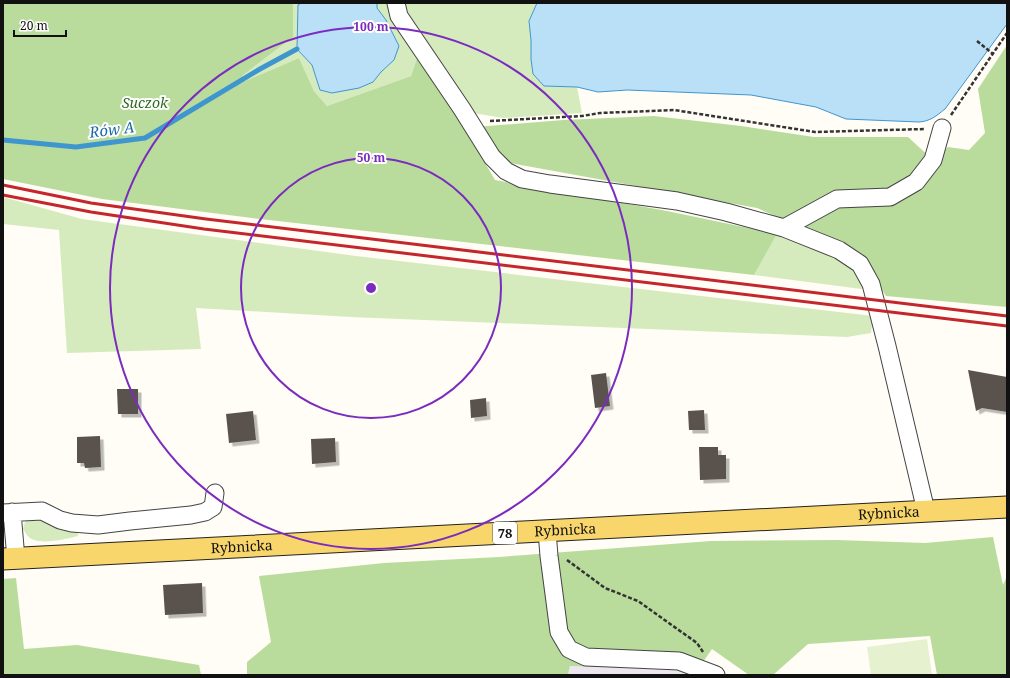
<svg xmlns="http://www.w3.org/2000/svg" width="1010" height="678" font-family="'Noto Serif',serif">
<defs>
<filter id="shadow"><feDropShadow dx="3.5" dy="3.5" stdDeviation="0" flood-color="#0004"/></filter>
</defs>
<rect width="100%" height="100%" fill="#fffdf5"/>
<!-- industrial -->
<path fill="#eee6ef" d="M 570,666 L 629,668 L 675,669 L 689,675 L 568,675 Z"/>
<!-- green -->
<path fill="#d5ebbd" d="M 294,3 L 301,3 L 298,5 L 297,49 L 312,65 L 320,90 L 373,82 L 381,72 L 386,20 L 377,8 L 377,3 L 388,3 L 417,58 L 411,76 L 327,106 L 314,91 L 299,58 L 245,81 L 242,76 L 293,37 L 293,4 Z
M 396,3 L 537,3 L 529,21 L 531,40 L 531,59 L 544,86 L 577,87 L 582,113 L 503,118 L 473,113 Z
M 3,197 L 82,219 L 356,256 L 873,316 L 871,333 L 847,337 L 351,317 L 196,308 L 201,349 L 67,353 L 59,230 L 3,224 Z
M 777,234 L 850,264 L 861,284 L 869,290 L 754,275 Z
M 34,517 L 77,527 L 78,536 C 66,539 38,546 29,537 C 26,535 25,531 23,529 L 25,522 Z"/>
<!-- forest -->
<path fill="#b9dc9c" d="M 3,3 L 294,3 L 293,4 L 293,37 L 242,76 L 245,81 L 299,58 L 314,91 L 327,106 L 411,76 L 417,58 L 426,62 L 495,180 L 667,211 L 777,234 L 754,275 L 260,219 L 102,199 L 3,179 Z
M 1007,45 L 1007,307 L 886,296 L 857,251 L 757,208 L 510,163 L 475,127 L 563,120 L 654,116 L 741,126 L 814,137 L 908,137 L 933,160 L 948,147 L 969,150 L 985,133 L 978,89 Z
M 993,537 L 1003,585 L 1007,576 L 1007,675 L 937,675 L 930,636 L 808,644 L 773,675 L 749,675 L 712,649 L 694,675 L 689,675 L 675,669 L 629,668 L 570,666 L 568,675 L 247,675 L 247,662 L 271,642 L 259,576 L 384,563 L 499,557 L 711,541 L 837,540 L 925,543 Z
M 16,578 L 24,649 L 77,645 L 199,665 L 201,675 L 3,675 L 3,579 Z"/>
<!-- pitch -->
<path fill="#e6f2cf" d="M 927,639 L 932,675 L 871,675 L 867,647 Z"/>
<!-- water -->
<path fill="#b9e0f7" stroke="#3f96cf" d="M 301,3 L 377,3 L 377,8 L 386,20 L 399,46 L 394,60 L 381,72 L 373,82 L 359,88 L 332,93 L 320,90 L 312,65 L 297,49 L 298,5 Z
M 537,3 L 1007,3 L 1007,24 L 945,109 C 936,116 931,121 919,122 L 846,119 L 816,107 L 751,95 L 627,90 L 598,92 L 577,87 L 544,86 L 533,74 L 531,59 L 531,40 L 529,21 Z"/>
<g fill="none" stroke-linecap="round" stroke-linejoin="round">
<!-- stream -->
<path stroke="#3f96cf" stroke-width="5" d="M 3,140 L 76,147 L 145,138 L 260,69 L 297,49"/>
</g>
<!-- building -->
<path fill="#5a524d" filter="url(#shadow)" d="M 968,370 L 1007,377 L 1007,412 L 982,408 L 976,411 Z
M 606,373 L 610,406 L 595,408 L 591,375 Z
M 117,389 L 138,389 L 138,414 L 118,414 Z
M 486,398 L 487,416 L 471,418 L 470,400 Z
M 704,410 L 705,430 L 689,430 L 688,411 Z
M 253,411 L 256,440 L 229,443 L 226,414 Z
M 100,436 L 101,467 L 85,468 L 84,463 L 77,463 L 77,437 Z
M 335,438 L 336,462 L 312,464 L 311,439 Z
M 699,447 L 718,447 L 718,455 L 726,455 L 726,479 L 700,480 Z
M 202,583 L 203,613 L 165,615 L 163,585 Z"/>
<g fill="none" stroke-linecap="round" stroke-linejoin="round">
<defs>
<path id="minor" d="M 396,3 L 399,16 L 462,109 L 492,157 L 506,171 L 522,179 L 550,184 L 677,201 L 726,212 L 784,228 L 839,250 L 860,264 L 871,284 L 887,346 L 926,511
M 784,228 L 837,199 L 890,197 L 916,182 L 933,160 L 942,128
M 12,512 L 16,559
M 3,513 L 42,511 L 60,520 L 72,523 L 98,525 L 130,521 L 191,515 L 205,512 L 213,507 L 215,493
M 547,531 L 549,556 L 559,632 L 569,649 L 586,657 L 679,661 L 716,675"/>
<g id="major">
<path id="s1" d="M 3,559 L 1007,507"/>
</g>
</defs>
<!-- minor casing -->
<use href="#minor" stroke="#444" stroke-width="19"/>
<!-- major casing -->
<use href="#major" stroke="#222" stroke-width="23"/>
<!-- path -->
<path stroke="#333" stroke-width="2.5" stroke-dasharray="4 2" stroke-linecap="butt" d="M 977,41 L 993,54
M 951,115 L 1007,33
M 490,121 L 582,116 L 600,113 L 674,110 L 815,132 L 925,129
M 567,560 L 605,588 L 638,601 L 697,643 L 703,652"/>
<!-- minor -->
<use href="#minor" stroke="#fff" stroke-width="17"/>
<!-- major -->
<use href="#major" stroke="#f9d66b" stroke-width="21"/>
<!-- rail -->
<path stroke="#c4262e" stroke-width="3" d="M 3,185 L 91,203 L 206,219 L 1007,316
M 3,195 L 91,212 L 204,229 L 1007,326"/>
</g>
<!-- distance rings -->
<g fill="none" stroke="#7b2cbf" stroke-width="2">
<circle cx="371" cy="288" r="130"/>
<circle cx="371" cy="288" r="261"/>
</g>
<g text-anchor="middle" stroke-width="4" stroke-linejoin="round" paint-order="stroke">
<!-- shield labels -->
<rect fill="#fff" stroke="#585858" stroke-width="1" x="493" y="522" width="24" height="22" rx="3"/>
<g font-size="13" font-weight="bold" fill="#111">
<text x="505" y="538">78</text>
</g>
<!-- park labels -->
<g font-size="14" font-style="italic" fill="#2f6b1f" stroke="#fff">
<text x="145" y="108">Suczok</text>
</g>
<!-- street labels -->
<g font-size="14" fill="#111" stroke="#fff">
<text dy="5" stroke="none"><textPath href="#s1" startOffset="887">Rybnicka</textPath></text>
<text dy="5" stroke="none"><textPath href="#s1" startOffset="563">Rybnicka</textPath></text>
<text dy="5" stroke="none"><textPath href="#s1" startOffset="239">Rybnicka</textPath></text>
</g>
<!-- water labels -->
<g font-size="15" font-style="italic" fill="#1768a6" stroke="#fff">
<text transform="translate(112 130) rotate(-7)" y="5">Rów A</text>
</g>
</g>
<circle cx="371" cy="288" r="6" fill="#7b2cbf" stroke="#fff" stroke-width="2"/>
<g font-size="12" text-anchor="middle" font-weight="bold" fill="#7b2cbf" stroke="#fff" stroke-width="4" stroke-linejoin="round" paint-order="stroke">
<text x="371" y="31">100 m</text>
<text x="371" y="162">50 m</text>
</g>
<!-- border -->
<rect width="1010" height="678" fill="none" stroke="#111111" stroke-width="8"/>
<!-- scale -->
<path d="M14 30v6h52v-6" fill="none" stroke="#111111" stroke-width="2"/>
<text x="20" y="30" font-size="12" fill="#111111" stroke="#ffffff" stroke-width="3" paint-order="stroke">20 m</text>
</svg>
